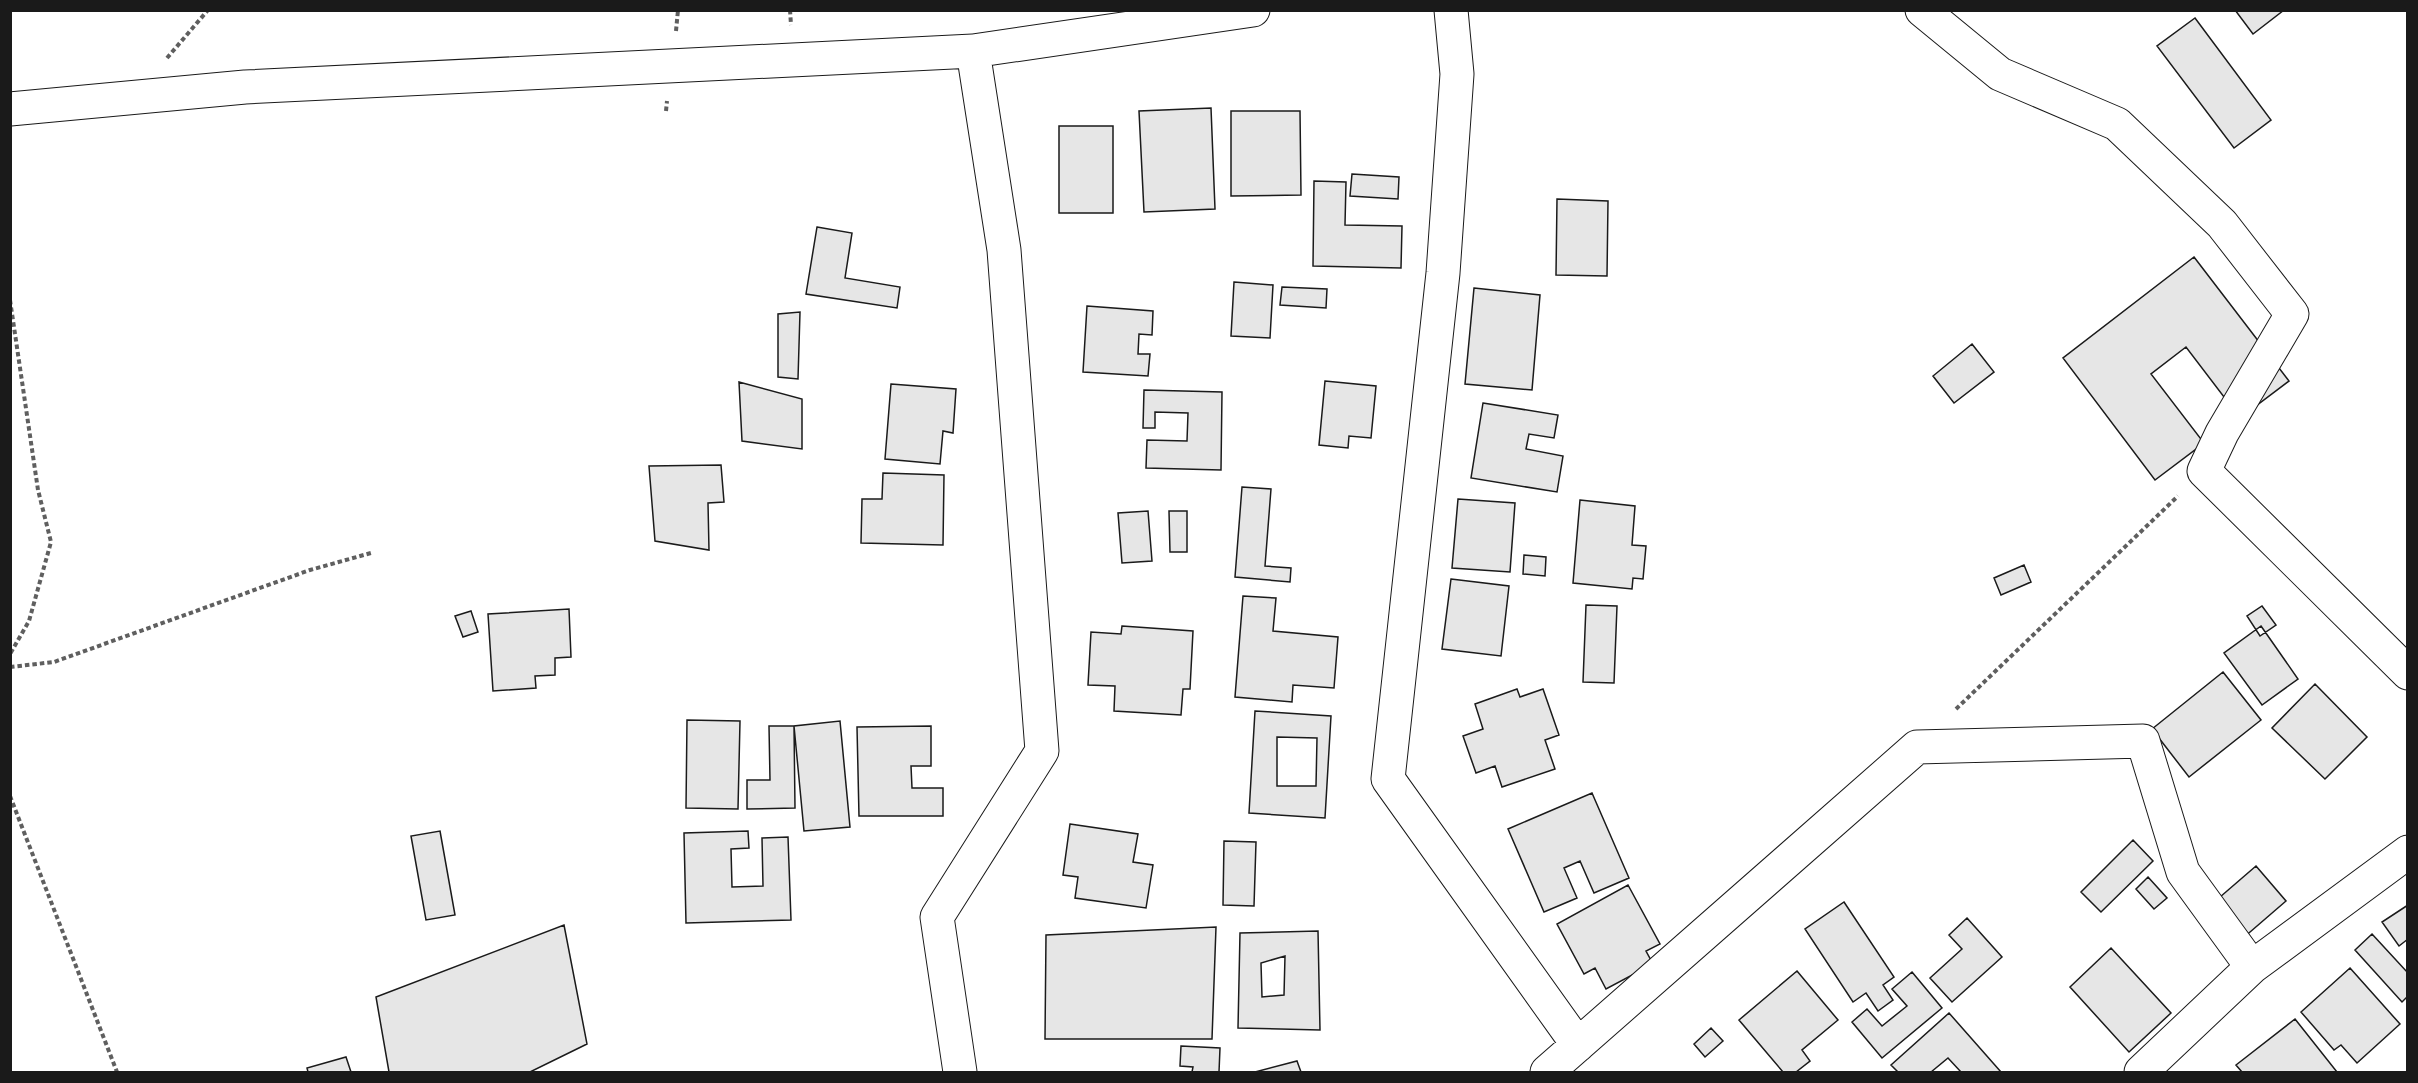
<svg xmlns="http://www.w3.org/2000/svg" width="2418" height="1083" font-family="'Asap Condensed',sans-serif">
<rect width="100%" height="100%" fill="#fff"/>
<!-- building -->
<path fill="#e6e6e6" stroke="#1a1a1a" stroke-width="1.5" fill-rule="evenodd" d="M 2235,10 L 2284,10 L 2253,34 Z
M 2195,18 L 2271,120 L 2234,148 L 2157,46 Z
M 1211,108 L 1215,209 L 1144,212 L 1139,111 Z
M 1231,111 L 1300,111 L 1301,195 L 1231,196 Z
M 1059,126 L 1113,126 L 1113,213 L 1059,213 Z
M 1352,174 L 1399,177 L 1398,199 L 1350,196 Z
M 1314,181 L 1346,182 L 1345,225 L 1402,226 L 1401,268 L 1313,266 Z
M 1557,199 L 1608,201 L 1607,276 L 1556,275 Z
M 817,227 L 852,233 L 845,278 L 900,287 L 897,308 L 806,294 Z
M 2194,257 L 2289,381 L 2240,418 L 2186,347 L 2151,374 L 2204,443 L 2155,480 L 2063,358 Z
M 1234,282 L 1273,285 L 1270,338 L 1231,336 Z
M 1282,287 L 1327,289 L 1326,308 L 1280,305 Z
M 1474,288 L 1540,295 L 1532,390 L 1465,384 Z
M 1087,306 L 1153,311 L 1152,335 L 1139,334 L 1138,354 L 1150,354 L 1148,376 L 1083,372 Z
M 800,312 L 798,379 L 778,377 L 778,314 Z
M 1972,344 L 1994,372 L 1954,403 L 1933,376 Z
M 1325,381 L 1376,386 L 1371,438 L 1349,436 L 1348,448 L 1319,445 Z
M 739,382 L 802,399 L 802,449 L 742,441 Z
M 891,384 L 956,389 L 953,433 L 943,431 L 940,464 L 885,459 Z
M 1144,390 L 1222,392 L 1221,470 L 1146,468 L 1147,440 L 1187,441 L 1188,413 L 1155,412 L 1155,428 L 1143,428 Z
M 1483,403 L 1558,415 L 1554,438 L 1529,434 L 1526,449 L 1563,456 L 1557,492 L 1471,478 Z
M 721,465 L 724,502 L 708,503 L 709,550 L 655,541 L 649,466 Z
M 883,473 L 944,475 L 943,545 L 861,543 L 862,499 L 882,499 Z
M 1242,487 L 1271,489 L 1265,566 L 1291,568 L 1290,582 L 1235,577 Z
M 1458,499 L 1515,503 L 1510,572 L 1452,568 Z
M 1580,500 L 1635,506 L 1632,545 L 1646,546 L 1643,579 L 1633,578 L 1632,589 L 1573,583 Z
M 1148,511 L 1152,561 L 1122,563 L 1118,513 Z
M 1169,511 L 1187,511 L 1187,552 L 1170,552 Z
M 1524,555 L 1546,557 L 1545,576 L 1523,574 Z
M 2024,565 L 2031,582 L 2001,595 L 1994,578 Z
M 1451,579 L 1509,586 L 1501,656 L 1442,649 Z
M 1243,596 L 1276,598 L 1273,631 L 1338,637 L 1334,688 L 1293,685 L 1292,702 L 1235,697 Z
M 1586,605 L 1617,606 L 1614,683 L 1583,682 Z
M 2262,606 L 2276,625 L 2260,636 L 2247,616 Z
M 569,609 L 571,657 L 555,658 L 555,675 L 535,676 L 536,688 L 493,691 L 488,614 Z
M 471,611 L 478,632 L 463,637 L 455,616 Z
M 1122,626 L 1193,631 L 1190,689 L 1183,689 L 1181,715 L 1114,711 L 1115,686 L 1088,685 L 1091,632 L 1121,634 Z
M 2261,626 L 2298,679 L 2262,705 L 2224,653 Z
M 2223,672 L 2261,720 L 2189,777 L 2152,729 Z
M 2315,684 L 2367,737 L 2325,779 L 2272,728 Z
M 1517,689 L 1520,697 L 1543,689 L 1559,735 L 1545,740 L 1555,769 L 1502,787 L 1495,766 L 1476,773 L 1463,736 L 1483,729 L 1475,704 Z
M 1255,711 L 1331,716 L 1325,818 L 1249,813 ZM 1277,737 L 1317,738 L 1316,786 L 1277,786 Z
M 687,720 L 740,721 L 738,809 L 686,808 Z
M 840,721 L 850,827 L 804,831 L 794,726 Z
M 769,726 L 794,726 L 795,808 L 747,809 L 747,780 L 770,780 Z
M 931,726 L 931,766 L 911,766 L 912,788 L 943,788 L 943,816 L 859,816 L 857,727 Z
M 1592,793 L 1629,878 L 1594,893 L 1580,861 L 1564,868 L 1577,898 L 1544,912 L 1508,829 Z
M 1070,824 L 1138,834 L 1133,862 L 1153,865 L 1146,908 L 1075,898 L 1078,877 L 1063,875 Z
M 440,831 L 455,915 L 426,920 L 411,836 Z
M 748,831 L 749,848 L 731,849 L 732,887 L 763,886 L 762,838 L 788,837 L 791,920 L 686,923 L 684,833 Z
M 2133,840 L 2153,861 L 2101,912 L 2081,892 Z
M 1224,841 L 1256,842 L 1254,906 L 1223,905 Z
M 2256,866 L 2286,901 L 2228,951 L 2198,916 Z
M 2148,877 L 2167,898 L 2154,909 L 2136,889 Z
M 1628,885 L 1660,944 L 1646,951 L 1653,964 L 1606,989 L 1595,968 L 1584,974 L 1557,924 Z
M 1844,902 L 1894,977 L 1883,985 L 1893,1000 L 1878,1011 L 1866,993 L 1853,1002 L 1805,929 Z
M 2408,905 L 2408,939 L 2399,946 L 2382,922 Z
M 1967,918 L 2002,957 L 1952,1002 L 1930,978 L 1962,949 L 1949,935 Z
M 564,925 L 587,1044 L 530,1072 L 389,1072 L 376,997 Z
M 1216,927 L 1212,1039 L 1045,1039 L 1046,935 Z
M 1318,931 L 1320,1030 L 1238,1028 L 1240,933 ZM 1285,956 L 1284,995 L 1262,997 L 1261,963 Z
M 2372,934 L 2408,973 L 2408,996 L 2402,1002 L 2355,950 Z
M 2111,948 L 2171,1013 L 2129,1052 L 2070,987 Z
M 2350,968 L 2400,1024 L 2357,1063 L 2341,1045 L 2334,1050 L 2301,1012 Z
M 1797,971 L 1838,1020 L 1802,1050 L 1810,1061 L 1796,1072 L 1783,1072 L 1739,1020 Z
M 1912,972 L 1942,1008 L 1882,1058 L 1852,1022 L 1867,1009 L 1882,1026 L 1907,1006 L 1892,989 Z
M 1949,1013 L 2001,1072 L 1961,1072 L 1948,1058 L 1931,1072 L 1898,1072 L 1891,1065 Z
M 2295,1019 L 2337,1072 L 2242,1072 L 2236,1065 Z
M 1711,1028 L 1723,1041 L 1705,1057 L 1694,1044 Z
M 1181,1046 L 1220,1048 L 1219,1072 L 1192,1072 L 1193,1067 L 1180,1066 Z
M 346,1057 L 351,1072 L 308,1072 L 307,1068 Z
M 1297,1061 L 1301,1072 L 1255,1072 Z"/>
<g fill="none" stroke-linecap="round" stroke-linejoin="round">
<defs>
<path id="minor" d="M 1451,10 L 1457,74 L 1443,273 L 1388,779 L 1578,1045
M 1922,10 L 2000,74 L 2117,124 L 2222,224 L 2292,314 L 2222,433 L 2204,471 L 2408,673
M 973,51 L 1253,10
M 10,109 L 245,87 L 973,51 L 1004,250 L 1042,751 L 937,917 L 960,1072
M 1547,1072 L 1917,747 L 2143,741 L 2183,872 L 2252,967
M 2141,1072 L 2252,967 L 2408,852"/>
</defs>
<!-- minor casing -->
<use href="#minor" stroke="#1a1a1a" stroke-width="35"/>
<!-- path -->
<path stroke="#5f5f5f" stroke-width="4" stroke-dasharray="4.5 3" stroke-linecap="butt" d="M 790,10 L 791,25
M 676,31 L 678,10
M 167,58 L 208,10
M 666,111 L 667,101
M 10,300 L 38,490 L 51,542 L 29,621 L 10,654
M 10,667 L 54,662 L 310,570 L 371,553
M 1956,709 L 2178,496
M 10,796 L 117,1072"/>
<!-- minor -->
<use href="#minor" stroke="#fff" stroke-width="33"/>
</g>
<!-- border -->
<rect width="2418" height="1083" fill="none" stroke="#1a1a1a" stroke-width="24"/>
</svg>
